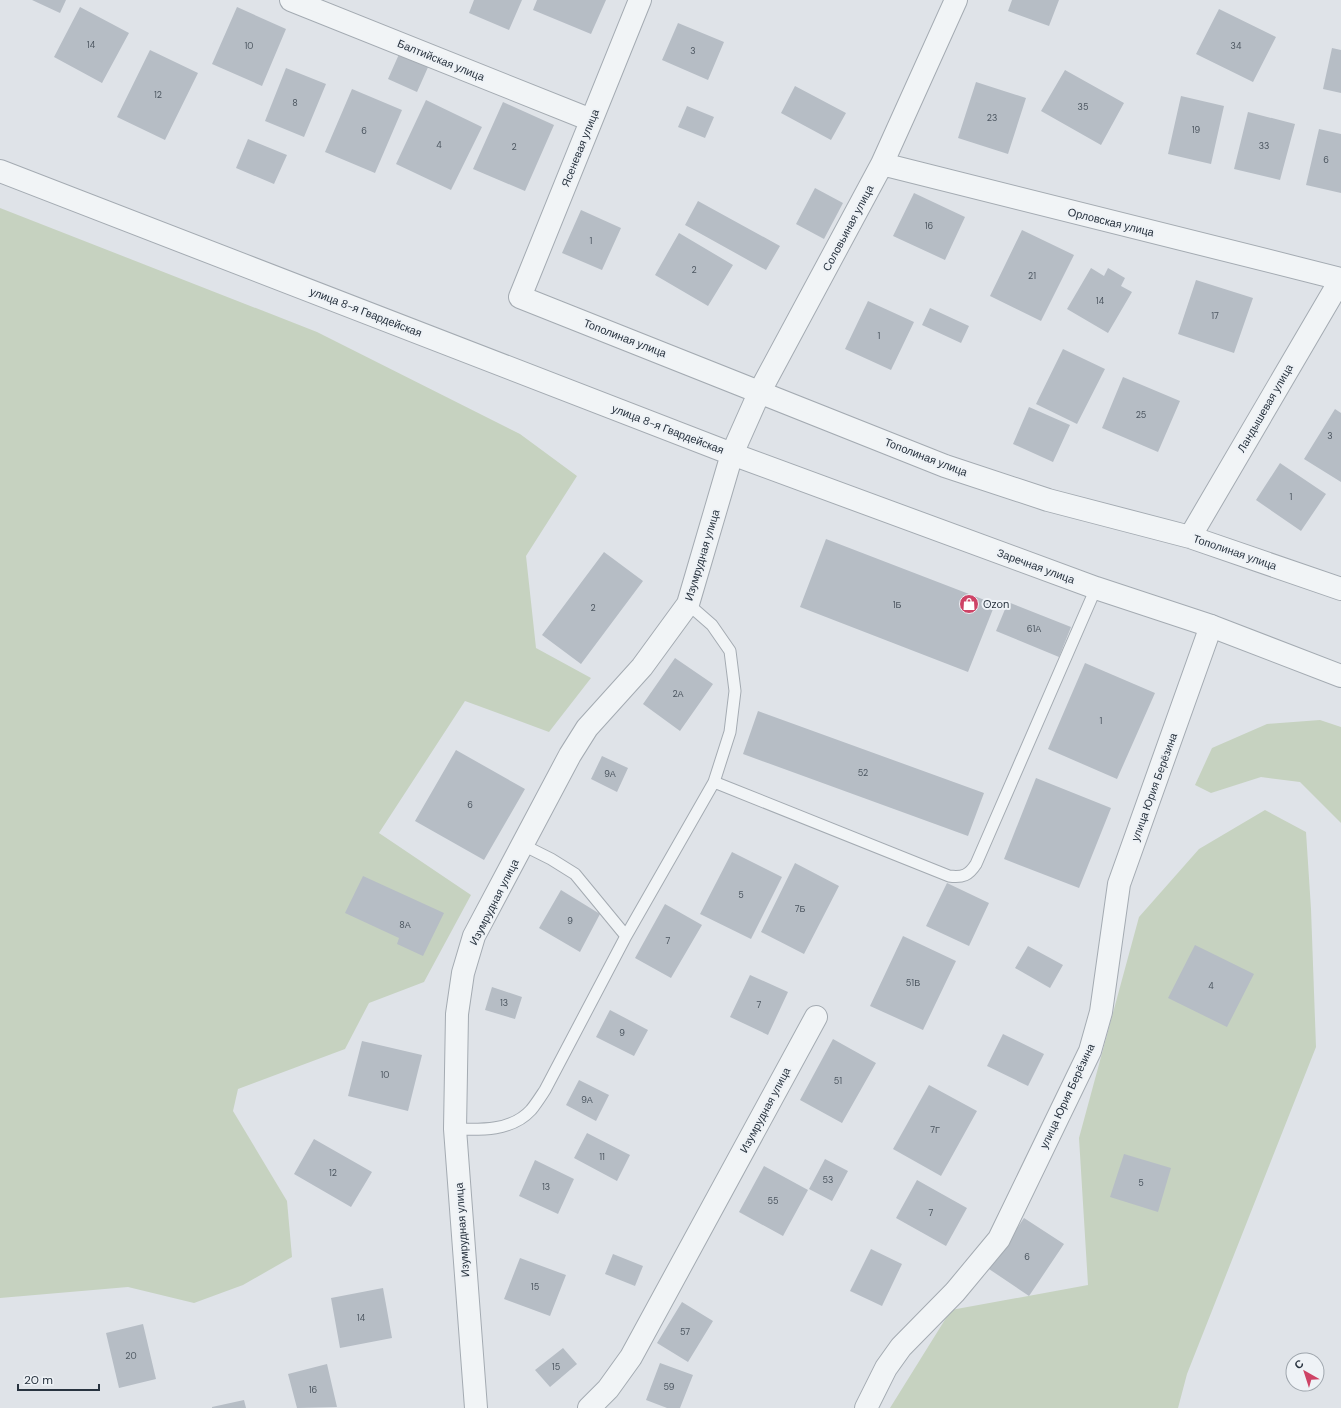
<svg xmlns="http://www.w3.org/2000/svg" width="1341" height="1408" font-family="'DM Sans',sans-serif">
<rect width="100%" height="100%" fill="#dfe3e8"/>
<!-- green -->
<path fill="#c6d2c0" d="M 0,208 L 317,332 L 520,434 L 577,476 L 526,556 L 536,648 L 591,678 L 549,732 L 465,701 L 379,833 L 471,895 L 424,982 L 369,1003 L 345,1049 L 238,1089 L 233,1111 L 287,1201 L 292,1257 L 243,1285 L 194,1303 L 128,1287 L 0,1298 Z
M 1320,720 L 1341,727 L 1341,823 L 1300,782 L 1261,777 L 1211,793 L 1195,785 L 1212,748 L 1267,724 Z
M 1265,810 L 1306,832 L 1311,909 L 1316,1047 L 1187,1374 L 1178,1408 L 890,1408 L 951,1310 L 1088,1285 L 1079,1138 L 1139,917 L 1199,849 Z"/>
<!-- building -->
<path fill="#b6bdc5" d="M 32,0 L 66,0 L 60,13 Z
M 474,0 L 522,0 L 509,30 L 469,13 Z
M 537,0 L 606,0 L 591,34 L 533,10 Z
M 1012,0 L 1059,0 L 1049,26 L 1008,11 Z
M 80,7 L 129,33 L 102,83 L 54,57 Z
M 237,7 L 286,29 L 262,86 L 212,64 Z
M 1219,9 L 1276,37 L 1253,82 L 1196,54 Z
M 678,23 L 724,42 L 708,80 L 662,60 Z
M 1332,48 L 1341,50 L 1341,93 L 1323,89 Z
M 150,50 L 198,73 L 165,140 L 117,117 Z
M 400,52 L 429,65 L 417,92 L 388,79 Z
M 286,68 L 326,84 L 304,137 L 265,121 Z
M 1065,70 L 1124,103 L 1101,145 L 1041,111 Z
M 976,82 L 1026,98 L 1008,154 L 958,138 Z
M 795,86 L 846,113 L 831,140 L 781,113 Z
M 352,89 L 402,110 L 375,173 L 325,152 Z
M 1181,96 L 1224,106 L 1211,164 L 1168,154 Z
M 426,100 L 482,127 L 451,190 L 396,164 Z
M 503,102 L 554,125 L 525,191 L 473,169 Z
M 687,106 L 714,117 L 705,138 L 678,127 Z
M 1248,112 L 1295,124 L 1280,180 L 1234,169 Z
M 1319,129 L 1341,134 L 1341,193 L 1306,185 Z
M 248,139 L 287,155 L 274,184 L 236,168 Z
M 815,188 L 843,203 L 824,239 L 796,224 Z
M 914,193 L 965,217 L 945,260 L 893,236 Z
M 698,201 L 780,246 L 766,270 L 685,225 Z
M 581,210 L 621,228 L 602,270 L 562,253 Z
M 1022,230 L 1074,255 L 1041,321 L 990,296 Z
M 679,233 L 733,265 L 708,306 L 655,275 Z
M 1091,268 L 1104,276 L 1108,268 L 1125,278 L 1121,286 L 1132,292 L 1108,333 L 1067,309 Z
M 1196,280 L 1253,298 L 1234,353 L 1178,334 Z
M 868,301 L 914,322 L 891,370 L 845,349 Z
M 930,308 L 969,326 L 961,343 L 922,325 Z
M 1063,349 L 1105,369 L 1077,424 L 1036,404 Z
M 1123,377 L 1180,401 L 1158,452 L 1102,428 Z
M 1029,407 L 1070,425 L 1053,462 L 1013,444 Z
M 1335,409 L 1341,413 L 1341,482 L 1304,459 Z
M 1280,463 L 1326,494 L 1301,531 L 1256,500 Z
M 826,539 L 995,604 L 968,672 L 800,607 Z
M 604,552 L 643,581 L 581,664 L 542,635 Z
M 1008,602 L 1071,627 L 1059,657 L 996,631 Z
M 675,658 L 713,684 L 680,731 L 643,704 Z
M 1085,663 L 1155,693 L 1117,779 L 1048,749 Z
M 758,711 L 984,793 L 968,836 L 743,754 Z
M 456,750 L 525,789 L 484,860 L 415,821 Z
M 602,756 L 628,768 L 617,792 L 591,779 Z
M 1036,778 L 1111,808 L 1079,888 L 1004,859 Z
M 732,852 L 782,877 L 751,939 L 700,914 Z
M 795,863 L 839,886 L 804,954 L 761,932 Z
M 363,876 L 444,913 L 423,956 L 397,944 L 399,938 L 345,913 Z
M 947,883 L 989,903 L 969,946 L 926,926 Z
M 561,890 L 600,914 L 580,952 L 539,928 Z
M 665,904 L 702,925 L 671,978 L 635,958 Z
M 903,936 L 956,961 L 923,1030 L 870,1006 Z
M 1195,945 L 1254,974 L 1227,1027 L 1168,998 Z
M 1028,946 L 1063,965 L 1050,988 L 1015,968 Z
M 750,975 L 788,992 L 768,1035 L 730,1017 Z
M 492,987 L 522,997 L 515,1019 L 485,1010 Z
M 610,1010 L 648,1030 L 634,1056 L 596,1037 Z
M 1003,1034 L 1044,1054 L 1028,1086 L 987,1066 Z
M 833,1039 L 876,1063 L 842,1123 L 800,1100 Z
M 362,1041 L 422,1055 L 408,1111 L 348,1096 Z
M 579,1080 L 609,1095 L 596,1121 L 566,1105 Z
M 929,1085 L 977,1111 L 941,1176 L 893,1149 Z
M 587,1133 L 630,1155 L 617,1181 L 574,1158 Z
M 314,1139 L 372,1172 L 351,1207 L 294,1174 Z
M 1124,1154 L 1171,1168 L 1158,1212 L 1110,1197 Z
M 825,1159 L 848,1171 L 832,1201 L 809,1189 Z
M 535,1160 L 574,1179 L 558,1214 L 519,1196 Z
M 764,1166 L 808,1190 L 783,1236 L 739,1212 Z
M 917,1180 L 967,1208 L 946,1246 L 896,1218 Z
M 1024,1218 L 1064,1244 L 1029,1296 L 989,1269 Z
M 871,1249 L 902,1264 L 882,1306 L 850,1291 Z
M 613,1254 L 643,1266 L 635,1286 L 605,1274 Z
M 520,1258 L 566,1275 L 550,1316 L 504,1299 Z
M 383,1288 L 392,1338 L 340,1348 L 331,1298 Z
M 682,1302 L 713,1321 L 688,1362 L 657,1343 Z
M 143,1324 L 156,1379 L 119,1388 L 106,1333 Z
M 563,1348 L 577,1364 L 550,1387 L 535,1370 Z
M 660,1363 L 693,1375 L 680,1408 L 667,1408 L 646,1400 Z
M 327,1364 L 337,1407 L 297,1408 L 288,1374 Z
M 244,1400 L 246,1408 L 212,1408 L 212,1407 Z"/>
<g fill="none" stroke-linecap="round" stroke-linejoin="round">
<defs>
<path id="service" d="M 714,782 L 949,876 C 963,878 969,875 976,864 L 1096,588
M 523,845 L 551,859 L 575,874 L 626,936
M 455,1129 C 481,1130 512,1131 531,1110 C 536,1104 541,1096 545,1090 L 626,936 L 714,782 L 730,732 L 735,691 L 730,651 L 712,625 L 688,604"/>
<path id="minor" d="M 291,0 L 591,120
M 640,0 L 520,297 L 945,466 L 1048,500 L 1190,537 L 1341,589
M 882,164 L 1341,279
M 1190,537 L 1341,279
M 476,1408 L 455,1129 L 457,1014 L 463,973 L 474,936 L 570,755 L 587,728 L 642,667 L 688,604 L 732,454 L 760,391 L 882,164 L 956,0
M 589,1408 L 608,1389 L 631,1357 L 816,1017
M 866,1408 L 886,1368 L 901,1347 L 955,1292 L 999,1239 L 1090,1051 L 1101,1012 L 1119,884 L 1211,626"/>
<path id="tertiary" d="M 0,171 L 732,454 L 1096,588 L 1211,626 L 1341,676"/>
</defs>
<!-- service casing -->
<use href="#service" stroke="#a4abb2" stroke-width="13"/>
<!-- minor casing -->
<use href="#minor" stroke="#a4abb2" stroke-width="24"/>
<!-- tertiary casing -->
<use href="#tertiary" stroke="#a4abb2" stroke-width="24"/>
<!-- service -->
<use href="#service" stroke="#f1f4f6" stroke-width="11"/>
<!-- minor -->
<use href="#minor" stroke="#f1f4f6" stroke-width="22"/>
<!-- tertiary -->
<use href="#tertiary" stroke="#f1f4f6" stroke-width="22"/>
</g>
<!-- icons -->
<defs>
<symbol id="shop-disc" viewBox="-11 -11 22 22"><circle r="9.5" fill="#ce4366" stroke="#eef2f6"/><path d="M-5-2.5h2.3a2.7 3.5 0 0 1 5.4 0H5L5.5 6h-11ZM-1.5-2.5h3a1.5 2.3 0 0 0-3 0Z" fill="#fff"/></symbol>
</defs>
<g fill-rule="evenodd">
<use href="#shop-disc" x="958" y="593" width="22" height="22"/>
</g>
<g text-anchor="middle" stroke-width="4" stroke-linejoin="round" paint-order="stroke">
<!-- number labels -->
<g font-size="9" fill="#4c5660">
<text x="91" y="48">14</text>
<text x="249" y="49">10</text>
<text x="1236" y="49">34</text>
<text x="693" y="54">3</text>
<text x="158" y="98">12</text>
<text x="295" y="106">8</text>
<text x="1083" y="110">35</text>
<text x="992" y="121">23</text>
<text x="1196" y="133">19</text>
<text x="364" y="134">6</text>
<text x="439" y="148">4</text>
<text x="1264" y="149">33</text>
<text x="514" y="150">2</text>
<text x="1326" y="163">6</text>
<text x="929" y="229">16</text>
<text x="591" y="244">1</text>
<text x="694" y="273">2</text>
<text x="1032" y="279">21</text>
<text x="1100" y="304">14</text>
<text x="1215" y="319">17</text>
<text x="879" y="339">1</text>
<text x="1141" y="418">25</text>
<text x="1330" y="439">3</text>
<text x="1291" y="500">1</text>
<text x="897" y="608">1Б</text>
<text x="593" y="611">2</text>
<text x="1034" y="632">61А</text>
<text x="678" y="697">2А</text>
<text x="1101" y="724">1</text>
<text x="863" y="776">52</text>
<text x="610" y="777">9А</text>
<text x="470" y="808">6</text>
<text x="741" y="898">5</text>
<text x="800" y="912">7Б</text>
<text x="570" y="924">9</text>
<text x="405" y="928">8А</text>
<text x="668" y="944">7</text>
<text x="913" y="986">51В</text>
<text x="1211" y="989">4</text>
<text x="504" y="1006">13</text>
<text x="759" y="1008">7</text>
<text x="622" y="1036">9</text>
<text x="385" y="1078">10</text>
<text x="838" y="1084">51</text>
<text x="587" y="1103">9А</text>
<text x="935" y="1133">7Г</text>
<text x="602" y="1160">11</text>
<text x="333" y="1176">12</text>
<text x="828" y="1183">53</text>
<text x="1141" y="1186">5</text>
<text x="546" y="1190">13</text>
<text x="773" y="1204">55</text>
<text x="931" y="1216">7</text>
<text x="1027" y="1260">6</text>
<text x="535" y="1290">15</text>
<text x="361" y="1321">14</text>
<text x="685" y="1335">57</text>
<text x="131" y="1359">20</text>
<text x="556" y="1370">15</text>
<text x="669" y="1390">59</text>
<text x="313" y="1393">16</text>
</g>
<!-- street labels -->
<g font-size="11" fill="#28333f" stroke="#eef2f6">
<text transform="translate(441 60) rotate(22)" y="4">Балтийская улица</text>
<text transform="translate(580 148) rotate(-68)" y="4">Ясеневая улица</text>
<text transform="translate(1111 222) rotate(14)" y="4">Орловская улица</text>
<text transform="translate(848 228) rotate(-62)" y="4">Соловьиная улица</text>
<text transform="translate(366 312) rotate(21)" y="4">улица 8-я Гвардейская</text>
<text transform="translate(625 338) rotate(21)" y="4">Тополиная улица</text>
<text transform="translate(1265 408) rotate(-60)" y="4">Ландышевая улица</text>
<text transform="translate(668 429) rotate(21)" y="4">улица 8-я Гвардейская</text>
<text transform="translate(926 457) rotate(21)" y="4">Тополиная улица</text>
<text transform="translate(1235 552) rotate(19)" y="4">Тополиная улица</text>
<text transform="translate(702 555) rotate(-73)" y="4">Изумрудная улица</text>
<text transform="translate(1036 566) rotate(20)" y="4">Заречная улица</text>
<text transform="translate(1154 787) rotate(-70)" y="4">улица Юрия Берёзина</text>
<text transform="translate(494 902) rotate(-63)" y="4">Изумрудная улица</text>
<text transform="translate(1067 1096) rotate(-65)" y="4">улица Юрия Берёзина</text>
<text transform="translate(765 1110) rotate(-62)" y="4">Изумрудная улица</text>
<text transform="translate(462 1230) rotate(-94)" y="4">Изумрудная улица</text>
</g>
<!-- poi labels -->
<g font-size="11" fill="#28333f" stroke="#eef2f6" text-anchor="start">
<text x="983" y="608">Ozon</text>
</g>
</g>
<!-- north arrow -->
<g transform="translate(1305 1372) rotate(321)"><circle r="19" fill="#eef2f6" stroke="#9fa6ad"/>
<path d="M0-3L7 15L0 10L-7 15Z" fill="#ce4366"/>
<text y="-6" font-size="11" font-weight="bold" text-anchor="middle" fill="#28333f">С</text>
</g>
<!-- scale -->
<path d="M18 1384v6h81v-6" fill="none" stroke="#28333f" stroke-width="2"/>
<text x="24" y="1384" font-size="12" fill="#28333f" stroke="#eef2f6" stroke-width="3" paint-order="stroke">20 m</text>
</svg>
